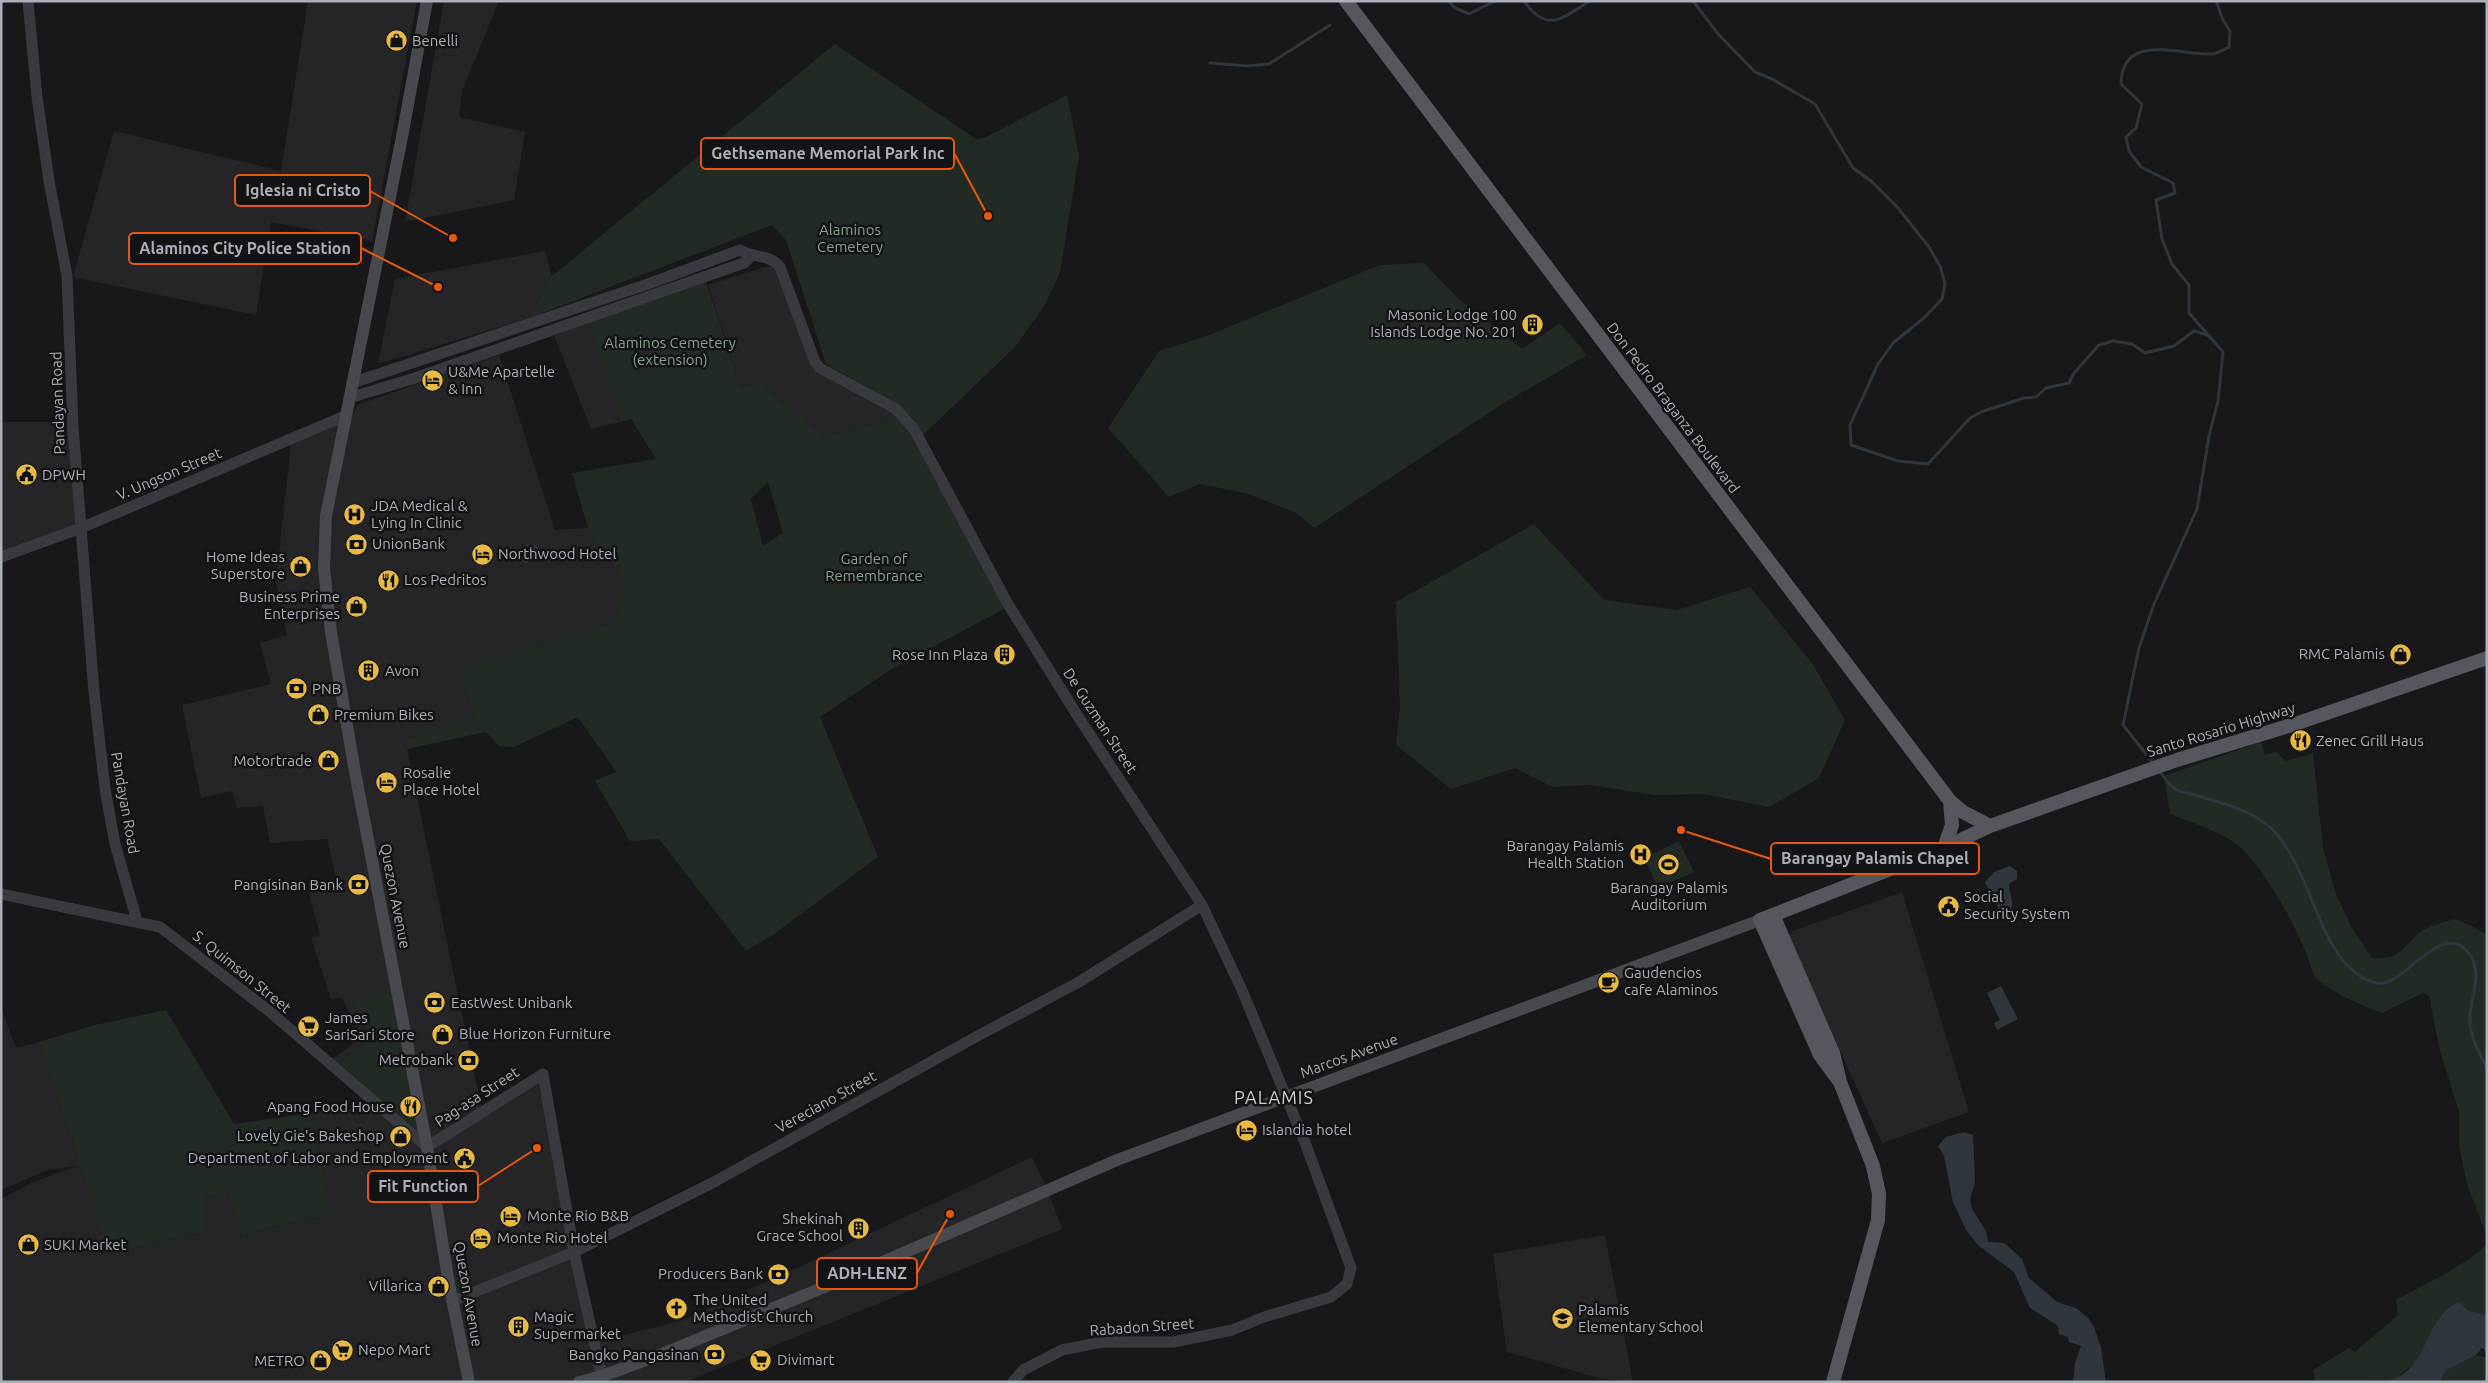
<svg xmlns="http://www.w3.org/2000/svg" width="2488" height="1383" font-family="Ubuntu,sans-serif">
<rect width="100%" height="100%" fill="#18181a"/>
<!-- built -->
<path fill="#252427" d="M 308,1 L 417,1 L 372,241 L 271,222 L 256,315 L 73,277 L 114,131 L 281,171 Z
M 444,1 L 499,1 L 462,91 L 459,117 L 525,132 L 514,200 L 405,222 Z
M 545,251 L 552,276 L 529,318 L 378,364 L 395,279 Z
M 768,266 L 777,269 L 813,368 L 896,414 L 895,418 L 823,436 L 757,382 L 741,387 L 708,285 Z
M 589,322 L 620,422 L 591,429 L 554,335 Z
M 499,355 L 555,530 L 588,528 L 624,581 L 617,621 L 462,669 L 476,717 L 405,739 L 482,1111 L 543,1074 L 596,1342 L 681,1321 L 812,1261 L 1032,1157 L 1048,1191 L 1062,1229 L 685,1382 L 1,1382 L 1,1199 L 31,1183 L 77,1166 L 48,1170 L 1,1190 L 1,1007 L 16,1048 L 39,1042 L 81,1165 L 107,1254 L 205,1232 L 205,1198 L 228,1191 L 242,1237 L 267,1228 L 330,1215 L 311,1113 L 369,1105 L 326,1064 L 361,1037 L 342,998 L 331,999 L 311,938 L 320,935 L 308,889 L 337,882 L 327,839 L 270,843 L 263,806 L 237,808 L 232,791 L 201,798 L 182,705 L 271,684 L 260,643 L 287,635 L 276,581 L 291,443 L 353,416 L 357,405 Z
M 1,422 L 74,422 L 83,529 L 1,552 Z
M 1902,892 L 1969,1112 L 1882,1143 L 1788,936 L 1793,931 Z
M 1605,1235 L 1633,1382 L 1599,1378 L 1507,1352 L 1493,1254 Z"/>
<!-- green -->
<path fill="#222a24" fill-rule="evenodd" d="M 835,44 L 976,139 L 984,138 L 1067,95 L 1079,156 L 1060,272 L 1045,305 L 1015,347 L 923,435 L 912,418 L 900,406 L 826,364 L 786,240 L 772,225 L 529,318 L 552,276 Z
M 1424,263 L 1459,299 L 1522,349 L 1560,323 L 1587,355 L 1507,401 L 1314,528 L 1295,512 L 1245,493 L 1200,484 L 1169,497 L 1108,428 L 1159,351 L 1204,337 L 1380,265 Z
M 706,282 L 741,387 L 757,382 L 823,436 L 899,417 L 904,421 L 1005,607 L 1004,609 L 893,668 L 820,717 L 878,857 L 774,934 L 746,951 L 659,839 L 630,841 L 595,781 L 616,772 L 578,717 L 514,747 L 499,746 L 486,732 L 407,749 L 405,739 L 475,717 L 461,669 L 617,621 L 624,581 L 588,528 L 572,473 L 656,459 L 631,419 L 620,422 L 589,322 ZM 768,482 L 783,533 L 763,546 L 751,499 Z
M 1534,524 L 1604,600 L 1677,610 L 1750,587 L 1812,663 L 1845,720 L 1819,778 L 1769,807 L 1704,794 L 1655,795 L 1590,785 L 1553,787 L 1515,768 L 1451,789 L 1396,745 L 1400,707 L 1396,602 Z
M 2261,742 L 2265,755 L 2276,752 L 2286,761 L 2313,753 L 2323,848 L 2337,897 L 2352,928 L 2372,958 C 2403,960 2401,946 2422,931 C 2431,925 2444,922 2455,919 L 2472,926 L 2487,935 L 2487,1237 L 2467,1184 L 2459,1145 L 2459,1112 L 2439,1047 L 2429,996 L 2423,993 L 2382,1013 C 2364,1007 2332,992 2318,980 C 2312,974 2309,960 2306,952 C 2290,917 2269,876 2242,849 C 2229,835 2189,821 2170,814 L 2164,776 Z
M 1679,841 L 1694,872 L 1658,888 L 1644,858 Z
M 393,993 L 419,1131 L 391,1109 L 339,1062 L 371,1040 L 352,1001 Z
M 166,1010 L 234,1124 L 311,1113 L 330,1215 L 267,1228 L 242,1237 L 228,1191 L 205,1198 L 205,1232 L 107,1254 L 81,1165 L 39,1042 L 95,1025 Z
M 2487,1242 L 2487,1315 L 2469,1311 L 2459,1302 L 2427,1342 L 2418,1360 L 2394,1380 L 2316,1382 L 2313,1370 L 2349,1348 L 2355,1352 L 2398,1315 L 2396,1300 C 2416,1289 2479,1259 2487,1242 Z
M 2476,1355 L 2487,1358 L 2487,1382 L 2439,1382 L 2447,1370 Z"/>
<!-- water -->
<path fill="#2f363e" d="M 527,545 L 535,545 L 543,552 L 540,558 L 530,559 L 527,564 L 521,560 L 523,558 L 523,549 Z
M 2010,866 L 2017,871 L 2017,879 L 2010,883 C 2006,895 2019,902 2007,914 L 1999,909 L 1985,882 L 1994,872 Z
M 2001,986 L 2018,1019 L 1997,1030 L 1994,1023 L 2000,1020 L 1987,993 Z
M 1964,1132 L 1973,1135 L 1975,1183 L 1970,1199 L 1972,1209 L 1986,1231 L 1988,1242 L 2004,1243 L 2010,1248 L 2022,1259 L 2029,1278 L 2057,1302 L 2076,1308 L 2088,1318 L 2094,1327 L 2101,1348 L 2106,1382 L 2073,1382 L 2075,1363 L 2081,1346 L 2069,1342 L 2068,1337 L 2059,1334 L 2058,1326 L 2030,1308 L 2014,1272 L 1978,1245 L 1966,1230 L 1953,1202 L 1944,1156 L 1938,1146 L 1946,1137 Z
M 2459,1302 L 2469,1311 L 2487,1315 L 2487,1358 L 2485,1350 L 2482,1348 L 2476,1355 L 2447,1370 L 2439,1382 L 2382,1382 C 2432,1374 2420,1319 2459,1302 Z"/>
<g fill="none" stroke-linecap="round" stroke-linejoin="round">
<!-- stream -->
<path stroke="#2f363e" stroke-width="3" d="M 1448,1 L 1455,8 L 1469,14 L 1495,1
M 1524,1 C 1548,35 1563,17 1590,1
M 1693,1 L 1719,35 L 1755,72 L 1772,79 L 1815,104 L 1853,168 L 1871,181 L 1898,208 L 1929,247 L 1940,266 L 1945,283 L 1942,299 L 1925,317 L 1893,343 L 1878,364 L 1850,425 L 1851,445 L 1898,461 L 1928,464 L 1970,418 L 1981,412 L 2024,398 L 2036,397 L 2046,388 L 2069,383 L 2074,373 L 2099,345 L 2113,341 L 2132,344 L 2145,353 L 2174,346 L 2194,331 L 2210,336
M 1210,63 L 1248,66 L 1269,64 L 1330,25
M 2154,764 L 2123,725 L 2139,648 L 2154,604 L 2197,509 L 2209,436 L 2218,401 L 2223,352 L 2189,313 L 2189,285 L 2172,264 L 2162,239 L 2156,200 L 2175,193 L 2173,183 L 2141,167 L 2129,151 L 2126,137 L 2136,128 L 2142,104 L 2121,84 C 2122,32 2178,55 2211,54 C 2217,54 2223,50 2229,47 L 2230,31 L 2223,20 L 2216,1
M 2159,771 C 2164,776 2168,784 2174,788 C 2178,792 2186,793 2192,794 C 2219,803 2249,808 2271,828 C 2311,867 2317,949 2360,976 C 2364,979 2373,982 2378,983 C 2404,987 2439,922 2466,950 C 2487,972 2468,998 2470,1023 C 2471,1040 2480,1053 2487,1069"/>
<!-- tertiary -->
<path stroke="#393a3f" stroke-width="11" d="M 28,1 L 37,97 L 49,181 L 67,276 L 73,427 L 94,692 L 105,789 L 115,844 L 137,921
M 352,383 L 648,284 L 740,250 C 754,258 769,254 780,267 L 815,362 L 820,368 L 896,409 L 914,429 L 1008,604 L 1079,718 L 1202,905 L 1242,990 L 1306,1145 L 1351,1268 L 1347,1284 L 1331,1297 L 1264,1317 L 1232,1330 L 1174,1342 L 1102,1342 L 1062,1350 L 1023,1370 L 1013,1382
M 349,398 L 415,378 L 744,263 L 751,256
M 1,557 L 81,528 L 347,415
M 1,894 L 160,927 L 269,1011 L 427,1147 L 543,1074 L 574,1252 L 603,1382
M 452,1301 L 574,1252 L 714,1182 L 972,1039 L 1079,982 L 1202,905"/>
<!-- secondary -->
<path stroke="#48494f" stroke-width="12" d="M 427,1 L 402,137 L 326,516 L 324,568 L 331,632 L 355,772 L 427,1147 L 449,1284 L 469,1382
M 579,1382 L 602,1376 L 657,1356 L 839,1281 L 1117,1160 L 1760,920"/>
<!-- primary -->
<path stroke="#56575e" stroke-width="14" d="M 1346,1 L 1950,801 L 1963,812 L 1990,826
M 1944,848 L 1952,825 L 1950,801
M 1773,915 L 1833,1053 L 1840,1082 L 1873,1166 L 1879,1194 L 1878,1220 L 1833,1382
M 1840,1082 L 1820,1055 L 1760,920 L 1944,848 L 1990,826 L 2177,760 L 2295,724 L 2487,658"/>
</g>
<!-- icons -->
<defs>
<symbol id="shop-disc" viewBox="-11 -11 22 22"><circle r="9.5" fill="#e8ba43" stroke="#131315"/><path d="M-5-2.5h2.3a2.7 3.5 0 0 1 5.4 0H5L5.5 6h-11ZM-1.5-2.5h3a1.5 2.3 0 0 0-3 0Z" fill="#111"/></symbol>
<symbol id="building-disc" viewBox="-11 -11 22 22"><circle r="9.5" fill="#e8ba43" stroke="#131315"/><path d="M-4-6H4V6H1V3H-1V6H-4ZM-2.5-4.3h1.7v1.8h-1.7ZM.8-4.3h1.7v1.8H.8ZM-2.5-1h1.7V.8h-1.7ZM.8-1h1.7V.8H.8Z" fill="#111"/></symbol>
<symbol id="hotel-disc" viewBox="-11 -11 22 22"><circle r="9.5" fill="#e8ba43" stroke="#131315"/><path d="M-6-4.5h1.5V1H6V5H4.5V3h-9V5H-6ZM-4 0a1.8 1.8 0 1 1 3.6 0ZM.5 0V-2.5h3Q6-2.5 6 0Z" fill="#111"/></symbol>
<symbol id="civic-disc" viewBox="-11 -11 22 22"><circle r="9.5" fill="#e8ba43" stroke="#131315"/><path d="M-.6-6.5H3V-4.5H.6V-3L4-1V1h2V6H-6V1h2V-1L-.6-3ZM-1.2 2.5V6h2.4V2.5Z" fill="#111"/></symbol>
<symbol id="hospital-disc" viewBox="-11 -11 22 22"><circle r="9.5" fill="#e8ba43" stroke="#131315"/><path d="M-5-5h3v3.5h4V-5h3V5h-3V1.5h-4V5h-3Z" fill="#111"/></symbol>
<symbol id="bank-disc" viewBox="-11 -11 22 22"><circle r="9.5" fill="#e8ba43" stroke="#131315"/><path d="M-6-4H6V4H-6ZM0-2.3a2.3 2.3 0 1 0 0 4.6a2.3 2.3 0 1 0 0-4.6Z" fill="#111"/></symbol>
<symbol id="restaurant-disc" viewBox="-11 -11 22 22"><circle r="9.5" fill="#e8ba43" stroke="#131315"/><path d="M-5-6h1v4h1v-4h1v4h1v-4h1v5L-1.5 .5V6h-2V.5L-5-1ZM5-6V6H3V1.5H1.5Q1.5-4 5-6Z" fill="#111"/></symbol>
<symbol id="stadium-disc" viewBox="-11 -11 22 22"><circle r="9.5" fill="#e8ba43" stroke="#131315"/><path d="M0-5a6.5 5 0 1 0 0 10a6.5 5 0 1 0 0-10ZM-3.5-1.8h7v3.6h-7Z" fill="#111"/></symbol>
<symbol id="cafe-disc" viewBox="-11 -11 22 22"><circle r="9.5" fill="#e8ba43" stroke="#131315"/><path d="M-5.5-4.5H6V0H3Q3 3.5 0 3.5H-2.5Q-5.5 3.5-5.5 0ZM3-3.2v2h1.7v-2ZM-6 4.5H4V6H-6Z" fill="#111"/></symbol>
<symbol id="supermarket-disc" viewBox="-11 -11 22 22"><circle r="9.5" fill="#e8ba43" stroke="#131315"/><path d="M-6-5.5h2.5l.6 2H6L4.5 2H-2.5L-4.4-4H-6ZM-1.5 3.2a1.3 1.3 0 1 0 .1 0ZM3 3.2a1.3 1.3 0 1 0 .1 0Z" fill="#111"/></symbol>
<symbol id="church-disc" viewBox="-11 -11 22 22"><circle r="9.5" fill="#e8ba43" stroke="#131315"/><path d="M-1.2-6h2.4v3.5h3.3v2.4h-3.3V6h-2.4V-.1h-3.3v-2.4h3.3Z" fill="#111"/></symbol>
<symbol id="school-disc" viewBox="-11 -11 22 22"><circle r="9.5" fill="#e8ba43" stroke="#131315"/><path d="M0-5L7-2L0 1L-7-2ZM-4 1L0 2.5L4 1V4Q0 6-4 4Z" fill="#111"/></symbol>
</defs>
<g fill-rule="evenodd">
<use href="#shop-disc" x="384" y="28" width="25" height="25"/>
<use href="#building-disc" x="1520" y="312" width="25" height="25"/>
<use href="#hotel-disc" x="420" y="368" width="25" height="25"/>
<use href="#civic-disc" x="14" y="462" width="25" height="25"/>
<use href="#hospital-disc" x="342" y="502" width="25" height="25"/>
<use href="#bank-disc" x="344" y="532" width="25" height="25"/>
<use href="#hotel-disc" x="470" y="542" width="25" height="25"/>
<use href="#shop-disc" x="288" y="554" width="25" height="25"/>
<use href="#restaurant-disc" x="376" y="568" width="25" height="25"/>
<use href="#shop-disc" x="344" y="594" width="25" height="25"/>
<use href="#shop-disc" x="2388" y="642" width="25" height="25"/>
<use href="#building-disc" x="992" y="642" width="25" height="25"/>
<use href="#building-disc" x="356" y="658" width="25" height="25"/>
<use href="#bank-disc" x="284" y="676" width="25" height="25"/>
<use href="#shop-disc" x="306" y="702" width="25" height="25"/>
<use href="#restaurant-disc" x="2288" y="728" width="25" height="25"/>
<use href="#shop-disc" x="316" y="748" width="25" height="25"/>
<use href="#hotel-disc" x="374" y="770" width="25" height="25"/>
<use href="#hospital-disc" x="1628" y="842" width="25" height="25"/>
<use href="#stadium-disc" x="1656" y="852" width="25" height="25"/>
<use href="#bank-disc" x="346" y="872" width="25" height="25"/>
<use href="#civic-disc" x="1936" y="894" width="25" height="25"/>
<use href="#cafe-disc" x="1596" y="970" width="25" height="25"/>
<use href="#bank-disc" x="422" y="990" width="25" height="25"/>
<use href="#supermarket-disc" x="296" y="1014" width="25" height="25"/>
<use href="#shop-disc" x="430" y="1022" width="25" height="25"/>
<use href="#bank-disc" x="456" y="1048" width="25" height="25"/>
<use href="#restaurant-disc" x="398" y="1094" width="25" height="25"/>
<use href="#hotel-disc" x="1234" y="1118" width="25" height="25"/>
<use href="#shop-disc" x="388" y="1124" width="25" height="25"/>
<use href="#civic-disc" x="452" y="1146" width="25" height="25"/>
<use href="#hotel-disc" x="498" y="1204" width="25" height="25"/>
<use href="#building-disc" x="846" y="1216" width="25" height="25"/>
<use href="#hotel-disc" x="468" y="1226" width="25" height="25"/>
<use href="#shop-disc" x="16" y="1232" width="25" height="25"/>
<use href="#bank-disc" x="766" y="1262" width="25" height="25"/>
<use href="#shop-disc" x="426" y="1274" width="25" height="25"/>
<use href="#church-disc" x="664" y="1296" width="25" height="25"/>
<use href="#school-disc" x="1550" y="1306" width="25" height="25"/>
<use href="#building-disc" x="506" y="1314" width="25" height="25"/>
<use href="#supermarket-disc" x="330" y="1338" width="25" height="25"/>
<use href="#bank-disc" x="702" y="1342" width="25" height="25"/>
<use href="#supermarket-disc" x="748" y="1348" width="25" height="25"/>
<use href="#shop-disc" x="308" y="1348" width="25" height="25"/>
</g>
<g text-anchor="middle" stroke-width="5" stroke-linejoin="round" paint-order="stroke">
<!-- poi labels -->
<g font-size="15" fill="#abafb9" stroke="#131315" text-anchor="start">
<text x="412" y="46">Benelli</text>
<text x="1517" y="320" text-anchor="end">Masonic Lodge 100<tspan x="1517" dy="17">Islands Lodge No. 201</tspan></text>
<text x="448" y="377">U&amp;Me Apartelle<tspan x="448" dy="17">&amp; Inn</tspan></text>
<text x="42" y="480">DPWH</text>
<text x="371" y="511">JDA Medical &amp;<tspan x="371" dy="17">Lying In Clinic</tspan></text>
<text x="372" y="549">UnionBank</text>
<text x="498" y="559">Northwood Hotel</text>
<text x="285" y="562" text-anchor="end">Home Ideas<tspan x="285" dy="17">Superstore</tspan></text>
<text x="404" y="585">Los Pedritos</text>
<text x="340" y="602" text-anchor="end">Business Prime<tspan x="340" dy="17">Enterprises</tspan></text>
<text x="2385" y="659" text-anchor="end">RMC Palamis</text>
<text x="988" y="660" text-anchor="end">Rose Inn Plaza</text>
<text x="385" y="676">Avon</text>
<text x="312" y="694">PNB</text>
<text x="334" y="720">Premium Bikes</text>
<text x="2316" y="746">Zenec Grill Haus</text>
<text x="312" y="766" text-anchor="end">Motortrade</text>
<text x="403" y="778">Rosalie<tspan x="403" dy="17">Place Hotel</tspan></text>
<text x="1624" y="851" text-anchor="end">Barangay Palamis<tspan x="1624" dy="17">Health Station</tspan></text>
<text x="343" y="890" text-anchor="end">Pangisinan Bank</text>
<text x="1669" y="893" text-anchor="middle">Barangay Palamis<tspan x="1669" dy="17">Auditorium</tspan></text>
<text x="1964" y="902">Social<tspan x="1964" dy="17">Security System</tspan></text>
<text x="1624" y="978">Gaudencios<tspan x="1624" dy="17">cafe Alaminos</tspan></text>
<text x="451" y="1008">EastWest Unibank</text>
<text x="325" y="1023">James<tspan x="325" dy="17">SariSari Store</tspan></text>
<text x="459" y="1039">Blue Horizon Furniture</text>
<text x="453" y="1065" text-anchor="end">Metrobank</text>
<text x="394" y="1112" text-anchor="end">Apang Food House</text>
<text x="1262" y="1135">Islandia hotel</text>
<text x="384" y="1141" text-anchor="end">Lovely Gie's Bakeshop</text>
<text x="448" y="1163" text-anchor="end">Department of Labor and Employment</text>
<text x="527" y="1221">Monte Rio B&amp;B</text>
<text x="843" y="1224" text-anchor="end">Shekinah<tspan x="843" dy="17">Grace School</tspan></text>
<text x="497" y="1243">Monte Rio Hotel</text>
<text x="44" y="1250">SUKI Market</text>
<text x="763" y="1279" text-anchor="end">Producers Bank</text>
<text x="422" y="1291" text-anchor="end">Villarica</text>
<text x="693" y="1305">The United<tspan x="693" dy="17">Methodist Church</tspan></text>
<text x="1578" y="1315">Palamis<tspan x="1578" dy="17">Elementary School</tspan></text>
<text x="534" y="1322">Magic<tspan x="534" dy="17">Supermarket</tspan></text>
<text x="358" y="1355">Nepo Mart</text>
<text x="699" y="1360" text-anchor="end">Bangko Pangasinan</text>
<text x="777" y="1365">Divimart</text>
<text x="305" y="1366" text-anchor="end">METRO</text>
</g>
<!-- park labels -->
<g font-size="15" fill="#84a387" stroke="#131315">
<text x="850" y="235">Alaminos<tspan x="850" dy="17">Cemetery</tspan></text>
<text x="670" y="348">Alaminos Cemetery<tspan x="670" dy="17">(extension)</tspan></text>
<text x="874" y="564">Garden of<tspan x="874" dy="17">Remembrance</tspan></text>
</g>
<!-- street labels -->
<g font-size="15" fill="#abafb9" stroke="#131315">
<text transform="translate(58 403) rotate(-92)" y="5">Pandayan Road</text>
<text transform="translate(1673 408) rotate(53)" y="5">Don Pedro Braganza Boulevard</text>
<text transform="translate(169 474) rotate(-23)" y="5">V. Ungson Street</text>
<text transform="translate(1100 721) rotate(57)" y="5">De Guzman Street</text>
<text transform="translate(2221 730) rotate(-17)" y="5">Santo Rosario Highway</text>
<text transform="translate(125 803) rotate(80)" y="5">Pandayan Road</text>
<text transform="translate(395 896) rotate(79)" y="5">Quezon Avenue</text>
<text transform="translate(242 972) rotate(39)" y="5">S. Quimson Street</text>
<text transform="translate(1349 1056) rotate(-20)" y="5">Marcos Avenue</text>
<text transform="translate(477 1097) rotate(-33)" y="5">Pag-asa Street</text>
<text transform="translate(826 1102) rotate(-29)" y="5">Vereciano Street</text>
<text transform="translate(468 1294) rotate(80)" y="5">Quezon Avenue</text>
<text transform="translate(1142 1327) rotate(-4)" y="5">Rabadon Street</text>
</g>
<!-- quarter labels -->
<g font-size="18" letter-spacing="1" fill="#ccced5" stroke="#131315">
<text x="1274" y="1104">PALAMIS</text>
</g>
</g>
<!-- callouts -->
<path fill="none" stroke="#e8590c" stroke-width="2" d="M988 216L954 153M453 238L370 191M438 287L361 248M1681 830L1771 859M537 1148L478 1186M950 1214L917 1273"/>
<g fill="#e8590c" stroke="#131315" stroke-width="2">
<circle cx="988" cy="216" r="5"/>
<circle cx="453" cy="238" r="5"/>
<circle cx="438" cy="287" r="5"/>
<circle cx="1681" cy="830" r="5"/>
<circle cx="537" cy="1148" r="5"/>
<circle cx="950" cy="1214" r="5"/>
</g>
<g fill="#131315" stroke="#e8590c" stroke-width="2">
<rect x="701" y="138" width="253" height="31" rx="5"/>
<rect x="235" y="175" width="135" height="31" rx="5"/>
<rect x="129" y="233" width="232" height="31" rx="5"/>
<rect x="1771" y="843" width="208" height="31" rx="5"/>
<rect x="368" y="1171" width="110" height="31" rx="5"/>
<rect x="817" y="1258" width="100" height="31" rx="5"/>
</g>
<g font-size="16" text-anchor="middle" font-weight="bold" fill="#abafb9">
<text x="828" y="159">Gethsemane Memorial Park Inc</text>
<text x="303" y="196">Iglesia ni Cristo</text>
<text x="245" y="254">Alaminos City Police Station</text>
<text x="1875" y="864">Barangay Palamis Chapel</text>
<text x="423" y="1192">Fit Function</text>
<text x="867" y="1279">ADH-LENZ</text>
</g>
<!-- border -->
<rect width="2488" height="1383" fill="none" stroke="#abafb9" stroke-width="5"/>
</svg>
